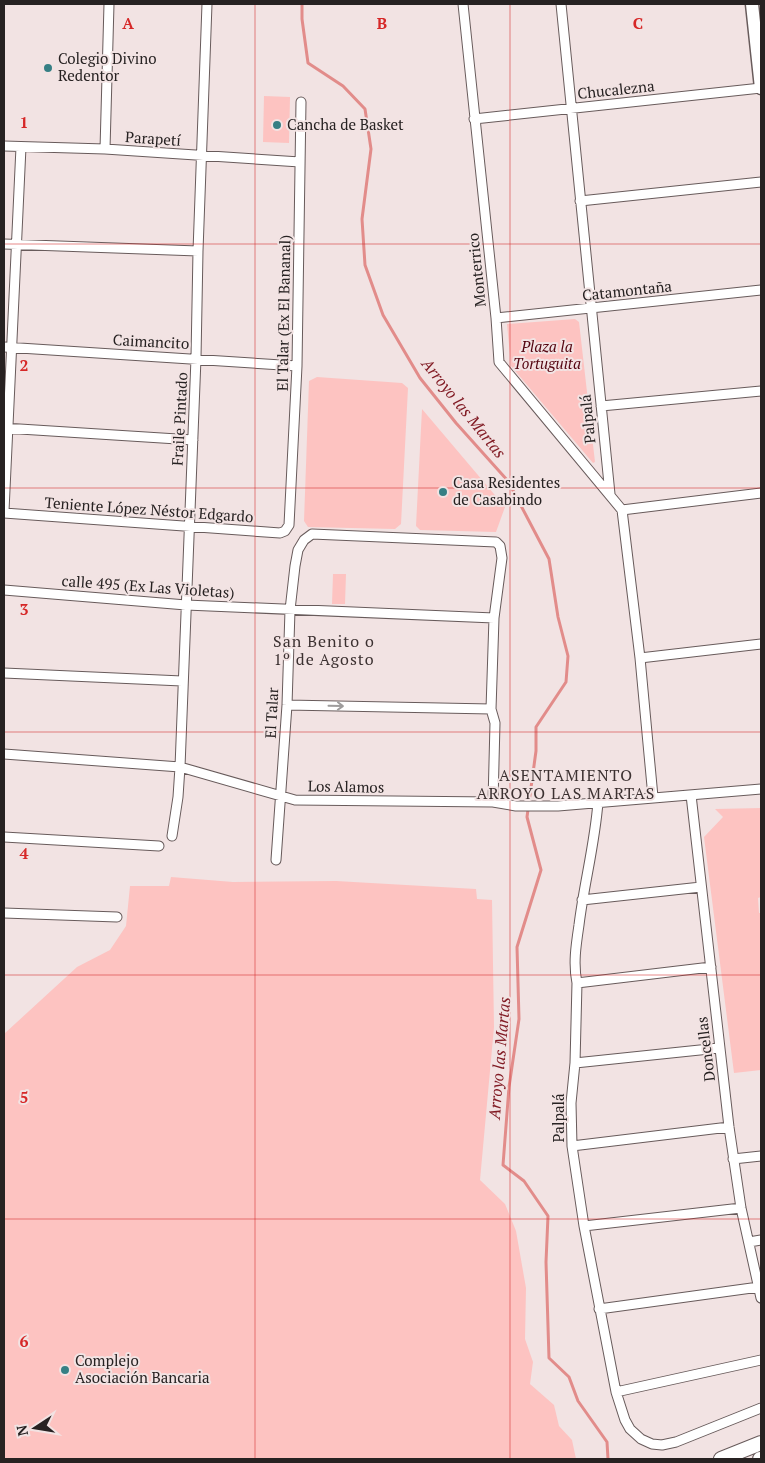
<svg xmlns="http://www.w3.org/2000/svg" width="765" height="1463" font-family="'PT Serif',serif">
<rect width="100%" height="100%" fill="#f2e3e3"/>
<!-- green -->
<path fill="#fdc3c1" d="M 264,96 L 290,97 L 289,143 L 263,142 Z
M 575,319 L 579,322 L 595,462 L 593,463 L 511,366 L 507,324 Z
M 317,377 L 402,383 L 408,388 L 401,524 L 395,529 L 308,527 L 304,521 L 309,381 Z
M 422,409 L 505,507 L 496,532 L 420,530 L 416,526 Z
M 333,574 L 346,574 L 345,604 L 332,604 Z
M 761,808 L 761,897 L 758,898 L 759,913 L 761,913 L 761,1070 L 734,1073 L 704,837 L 723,817 L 715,809 Z
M 171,877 L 233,882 L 336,881 L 476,889 L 477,899 L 492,900 L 494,1027 L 480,1180 L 505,1204 L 516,1231 L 526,1288 L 525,1339 L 533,1362 L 530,1384 L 554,1405 L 559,1426 L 572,1440 L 576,1459 L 4,1459 L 4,1034 L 77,967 L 110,950 L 126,926 L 130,886 L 169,886 Z"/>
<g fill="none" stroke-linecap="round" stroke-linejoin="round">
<!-- stream -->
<path stroke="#e28c8a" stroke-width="3" d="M 302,4 L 302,19 L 308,63 L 343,86 L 365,109 L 371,149 L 362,219 L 365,265 L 383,315 L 420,378 L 456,423 L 508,481 L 549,559 L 558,617 L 568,656 L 566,682 L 536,727 L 536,751 L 527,817 L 541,870 L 517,947 L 519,1019 L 509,1087 L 503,1165 L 524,1181 L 548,1216 L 546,1262 L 549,1358 L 569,1377 L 578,1401 L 607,1442 L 608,1459"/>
<defs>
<path id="street" d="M 463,4 L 496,318 L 499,362 L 622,510 L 640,658 L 653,797
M 561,4 L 610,494
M 474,119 L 761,88
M 4,146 L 105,149 L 300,162
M 105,149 L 109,4
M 580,201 L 761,182
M 4,244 L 198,251
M 496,318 L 761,290
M 4,347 L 297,366
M 601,406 L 761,391
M 4,428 L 193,440
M 622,510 L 761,493
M 4,511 L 21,147
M 4,513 L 280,533 L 285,531 L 289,525 L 297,366 L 301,102
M 4,590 L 186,605 L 494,618
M 640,658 L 761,644
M 4,673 L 182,681
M 287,705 L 491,709
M 4,754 L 180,767 L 295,800 L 493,802 L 516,806 L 558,806 L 761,789
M 691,795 L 729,1127 L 741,1208 L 761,1298
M 598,802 C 595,843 584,884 579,925 C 576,945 573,964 577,983 L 575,1063 L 571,1103 L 572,1146 L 584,1226 L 616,1392 L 625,1420 L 630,1429 L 641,1439 L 652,1444 L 662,1445 L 676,1442 L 761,1408
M 172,836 L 178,797 L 180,767 L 196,358 L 198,251 L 207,4
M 4,837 L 159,846
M 276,860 L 287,705 L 290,610 L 295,566 L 298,550 L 304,540 L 312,534 L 496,542 L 500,546 L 502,558 L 494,618 L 491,709 L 495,723 L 493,802
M 582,900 L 701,887
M 4,913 L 117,917
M 577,983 L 711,967
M 575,1063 L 719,1048
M 572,1146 L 729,1127
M 733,1159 L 761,1156
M 584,1226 L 741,1208
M 749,1242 L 761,1240
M 599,1309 L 759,1287
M 616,1392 L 761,1360"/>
<path id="secondary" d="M 752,4 L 761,88"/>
<path id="primary" d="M 721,1459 L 761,1443
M 760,1459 L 761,1459"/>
</defs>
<!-- street casing -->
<use href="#street" stroke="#685b5b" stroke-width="11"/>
<!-- secondary casing -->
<use href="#secondary" stroke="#685b5b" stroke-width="15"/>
<!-- primary casing -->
<use href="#primary" stroke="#685b5b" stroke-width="16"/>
<!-- street -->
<use href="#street" stroke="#fff" stroke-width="9"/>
<!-- secondary -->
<use href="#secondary" stroke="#fff" stroke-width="12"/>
<!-- primary -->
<use href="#primary" stroke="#fff" stroke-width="14"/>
</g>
<!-- one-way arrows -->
<defs><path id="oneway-shaft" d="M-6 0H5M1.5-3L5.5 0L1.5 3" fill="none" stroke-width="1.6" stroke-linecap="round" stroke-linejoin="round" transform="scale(1.25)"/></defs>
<use stroke="#9e9c9c" href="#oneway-shaft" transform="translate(336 706) rotate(1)"/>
<!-- grid -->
<path fill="none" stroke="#d62828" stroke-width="1" stroke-opacity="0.55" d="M 255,4 L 255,1459M 510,4 L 510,1459M 4,244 L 761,244M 4,488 L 761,488M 4,732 L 761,732M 4,975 L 761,975M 4,1219 L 761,1219"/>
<!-- markers -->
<g fill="#367f84" stroke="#f2e3e3" stroke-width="2">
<circle cx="48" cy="68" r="5"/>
<circle cx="277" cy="125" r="5"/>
<circle cx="443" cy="492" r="5"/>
<circle cx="65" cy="1370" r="5"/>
</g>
<g text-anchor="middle" stroke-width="4" stroke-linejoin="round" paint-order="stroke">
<!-- poi labels -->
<g font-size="15" fill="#272222" stroke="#f2e3e3" text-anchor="start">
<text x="58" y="64">Colegio Divino<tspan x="58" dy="17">Redentor</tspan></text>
<text x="287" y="130">Cancha de Basket</text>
<text x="453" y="488">Casa Residentes<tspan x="453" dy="17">de Casabindo</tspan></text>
<text x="75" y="1366">Complejo<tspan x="75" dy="17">Asociación Bancaria</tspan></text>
</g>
<!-- street labels -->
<g font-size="15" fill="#272222" stroke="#f2e3e3">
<text transform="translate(616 90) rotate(-6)" y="5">Chucalezna</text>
<text transform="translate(153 139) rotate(4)" y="5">Parapetí</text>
<text transform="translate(477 270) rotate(-96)" y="5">Monterrico</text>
<text transform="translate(627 291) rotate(-6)" y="5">Catamontaña</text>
<text transform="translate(284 313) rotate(-89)" y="5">El Talar (Ex El Bananal)</text>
<text transform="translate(151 342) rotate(3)" y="5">Caimancito</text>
<text transform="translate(180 419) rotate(-87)" y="5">Fraile Pintado</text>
<text transform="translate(588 419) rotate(-96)" y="5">Palpalá</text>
<text transform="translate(149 510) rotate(4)" y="5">Teniente López Néstor Edgardo</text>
<text transform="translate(148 587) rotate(4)" y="5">calle 495 (Ex Las Violetas)</text>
<text transform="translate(272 713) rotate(-87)" y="5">El Talar</text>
<text transform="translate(346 787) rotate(1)" y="5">Los Alamos</text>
<text transform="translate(706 1049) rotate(-97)" y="5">Doncellas</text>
<text transform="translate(559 1118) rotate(-90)" y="5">Palpalá</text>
</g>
<!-- park labels -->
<g font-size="15" font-style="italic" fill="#540510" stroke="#f2e3e3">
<text x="547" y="352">Plaza la<tspan x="547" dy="17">Tortuguita</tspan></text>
</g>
<!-- water labels -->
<g font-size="16" font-style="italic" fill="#821c25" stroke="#f2e3e3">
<text transform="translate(464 408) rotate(51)" y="6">Arroyo las Martas</text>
<text transform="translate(499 1058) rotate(-85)" y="6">Arroyo las Martas</text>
</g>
<!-- neighbourhood labels -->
<g font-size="16" letter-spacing="1" fill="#3c3131" stroke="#f2e3e3">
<text x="324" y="647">San Benito o<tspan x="324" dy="18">1º de Agosto</tspan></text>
<text x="566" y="781">ASENTAMIENTO<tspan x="566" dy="18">ARROYO LAS MARTAS</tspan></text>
</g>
</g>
<g font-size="16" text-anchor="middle" font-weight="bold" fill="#d62828" stroke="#f2e3e3" stroke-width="4" stroke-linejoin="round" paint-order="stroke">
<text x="128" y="29">A</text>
<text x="382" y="29">B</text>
<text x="638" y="29">C</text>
<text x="24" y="128">1</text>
<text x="24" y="371">2</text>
<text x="24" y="615">3</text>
<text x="24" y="859">4</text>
<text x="24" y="1103">5</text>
<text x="24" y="1347">6</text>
</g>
<!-- border -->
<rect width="765" height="1463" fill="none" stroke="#272222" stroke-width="10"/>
<!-- north arrow -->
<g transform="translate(35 1428) rotate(258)" stroke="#f2e3e3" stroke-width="4" paint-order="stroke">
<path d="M0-4L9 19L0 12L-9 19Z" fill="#272222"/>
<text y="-8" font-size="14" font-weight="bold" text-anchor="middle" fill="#272222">N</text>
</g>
</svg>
